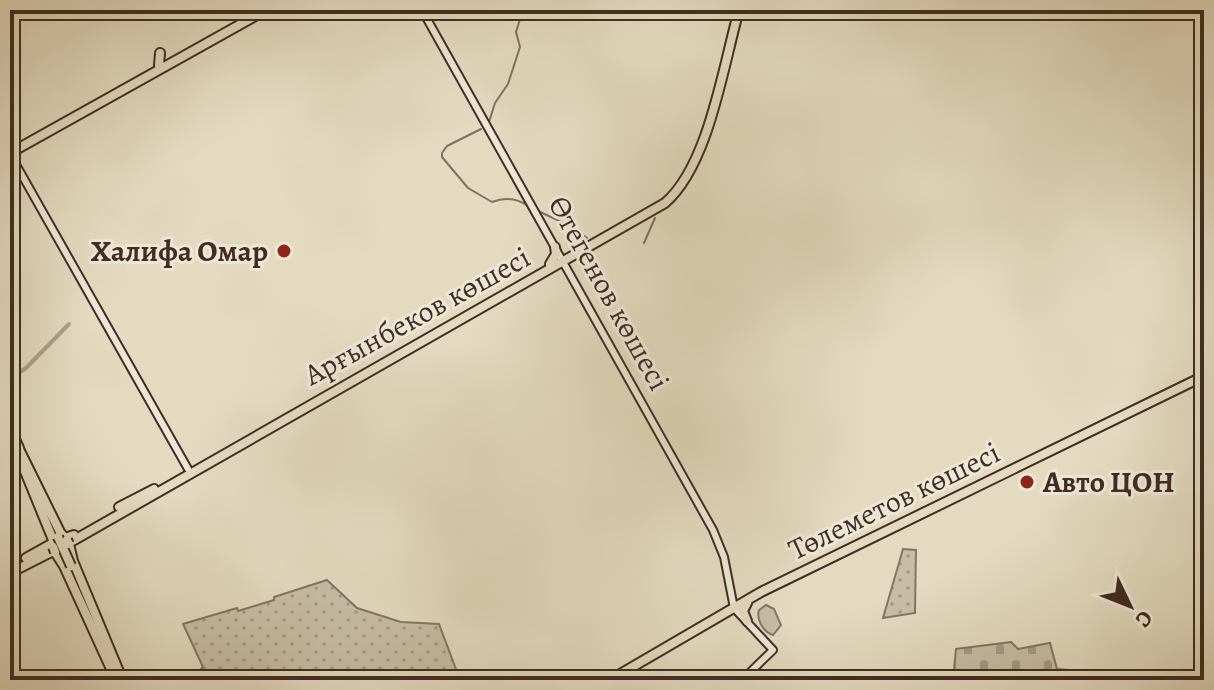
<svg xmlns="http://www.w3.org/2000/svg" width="1214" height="690" font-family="Alegreya,serif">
<defs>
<pattern id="grass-dots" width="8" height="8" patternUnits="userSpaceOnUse" patternTransform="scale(2)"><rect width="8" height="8" fill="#c7bda5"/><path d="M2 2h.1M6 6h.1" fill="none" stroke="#a39a86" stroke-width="1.8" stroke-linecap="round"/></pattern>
<pattern id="cemetery-stones" width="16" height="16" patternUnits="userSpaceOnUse" patternTransform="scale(2)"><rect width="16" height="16" fill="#c7bda5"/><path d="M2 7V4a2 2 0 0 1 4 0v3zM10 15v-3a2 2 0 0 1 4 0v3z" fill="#a39a86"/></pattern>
</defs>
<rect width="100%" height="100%" fill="#e3dac0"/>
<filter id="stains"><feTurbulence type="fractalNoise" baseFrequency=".0025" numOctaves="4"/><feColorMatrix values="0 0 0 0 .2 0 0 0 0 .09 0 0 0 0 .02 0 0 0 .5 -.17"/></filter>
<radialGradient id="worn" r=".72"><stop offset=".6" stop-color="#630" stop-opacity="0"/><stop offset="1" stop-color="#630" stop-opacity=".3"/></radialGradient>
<!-- grass -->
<path fill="url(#grass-dots)" stroke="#847564" stroke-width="2" d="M 903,549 L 916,550 L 915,613 L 883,618 Z
M 327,580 L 357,608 L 401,622 L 439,624 L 460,680 L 191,680 L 203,667 L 183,624 L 237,608 L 238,611 L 274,600 L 274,597 Z"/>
<!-- cemetery -->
<path fill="url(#cemetery-stones)" stroke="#847564" stroke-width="2" d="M 1011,642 L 1018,649 L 1050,643 L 1057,669 L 1069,670 L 1072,680 L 953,680 L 956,649 Z"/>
<!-- pitch -->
<path fill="#c7bda5" stroke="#847564" stroke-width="2" d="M 766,605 L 774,609 L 781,625 L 773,635 C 763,632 756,619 759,610 Z"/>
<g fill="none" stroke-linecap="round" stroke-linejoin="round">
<!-- stream -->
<path stroke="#817160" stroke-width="2" d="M 489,122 L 495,103 L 508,84 L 520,47 L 516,32 L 523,10
M 481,129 L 447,146 L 442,153 L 442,157 L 468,188 L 492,202 C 505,197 518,199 528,206
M 538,211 L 566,224
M 569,225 L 587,238
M 644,243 L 655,218"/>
<!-- canal -->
<path stroke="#ac9f8a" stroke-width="4" d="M 10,379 L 26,368 L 69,324"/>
<defs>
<path id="secondary" d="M 422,10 L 713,530 L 724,557 L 734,608 L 773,650 L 742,680
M 10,154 L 188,469"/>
<path id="primary" d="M 159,65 L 160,53
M 10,153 L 266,10
M 550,264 L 556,254 L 555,247
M 10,428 L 19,448
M 15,447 L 53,540 L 53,543 L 26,558
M 18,447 L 60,532 L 65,538 L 74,535
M 119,507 L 154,489
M 55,552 L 64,566 L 69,566 L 73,561 L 69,544
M 73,561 L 120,674 L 120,680
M 64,566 L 116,680
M 10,573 L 69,543 L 665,203 C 709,165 723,66 739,10
M 747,621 L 743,611 L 747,603
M 610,680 L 761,592 L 1204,376"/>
</defs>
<!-- secondary casing -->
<use href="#secondary" stroke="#412d22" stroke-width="10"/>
<!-- primary casing -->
<use href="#primary" stroke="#412d22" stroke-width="12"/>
<!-- secondary -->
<use href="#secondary" stroke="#ede7d6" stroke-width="6"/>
<!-- primary -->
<use href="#primary" stroke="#e3dac0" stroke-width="8"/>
<defs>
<path id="primary-bridge" d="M 58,537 L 71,566
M 67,540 L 69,544
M 53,547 L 55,552"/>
</defs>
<!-- primary-bridge casing -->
<use href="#primary-bridge" stroke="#412d22" stroke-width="12" stroke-linecap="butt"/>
<!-- primary-bridge -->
<use href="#primary-bridge" stroke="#e3dac0" stroke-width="8"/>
</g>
<!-- markers -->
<g fill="#8f2418" stroke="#ede7d6" stroke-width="3">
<circle cx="284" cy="251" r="8"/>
<circle cx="1027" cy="482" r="8"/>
</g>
<g text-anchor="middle" stroke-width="6" stroke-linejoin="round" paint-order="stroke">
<!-- poi labels -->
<g font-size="30" font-weight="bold" fill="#412d22" stroke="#ede7d6" text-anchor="end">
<text x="268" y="261">Халифа Омар</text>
<text x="1043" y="492" text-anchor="start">Авто ЦОН</text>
</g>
<!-- street labels -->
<g font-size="30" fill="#412d22" stroke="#ede7d6">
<text transform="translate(609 293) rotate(61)" y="10">Өтегенов көшесі</text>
<text transform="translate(417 316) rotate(-29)" y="10">Арғынбеков көшесі</text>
<text transform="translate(894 501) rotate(-26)" y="10">Төлеметов көшесі</text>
</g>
</g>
<!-- margin -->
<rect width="1214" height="690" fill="none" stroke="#e3dac0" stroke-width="40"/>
<rect x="12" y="12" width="1190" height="666" fill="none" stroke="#412d22" stroke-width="4"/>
<rect x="20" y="20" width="1174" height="650" fill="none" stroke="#412d22" stroke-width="2"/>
<!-- north arrow -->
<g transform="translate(1130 606) rotate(133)" stroke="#ede7d6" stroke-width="6" paint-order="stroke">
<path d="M0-6L14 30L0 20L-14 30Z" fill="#412d22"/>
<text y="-12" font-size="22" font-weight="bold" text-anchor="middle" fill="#412d22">С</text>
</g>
<rect width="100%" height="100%" filter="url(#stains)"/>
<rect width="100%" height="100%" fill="url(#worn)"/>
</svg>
